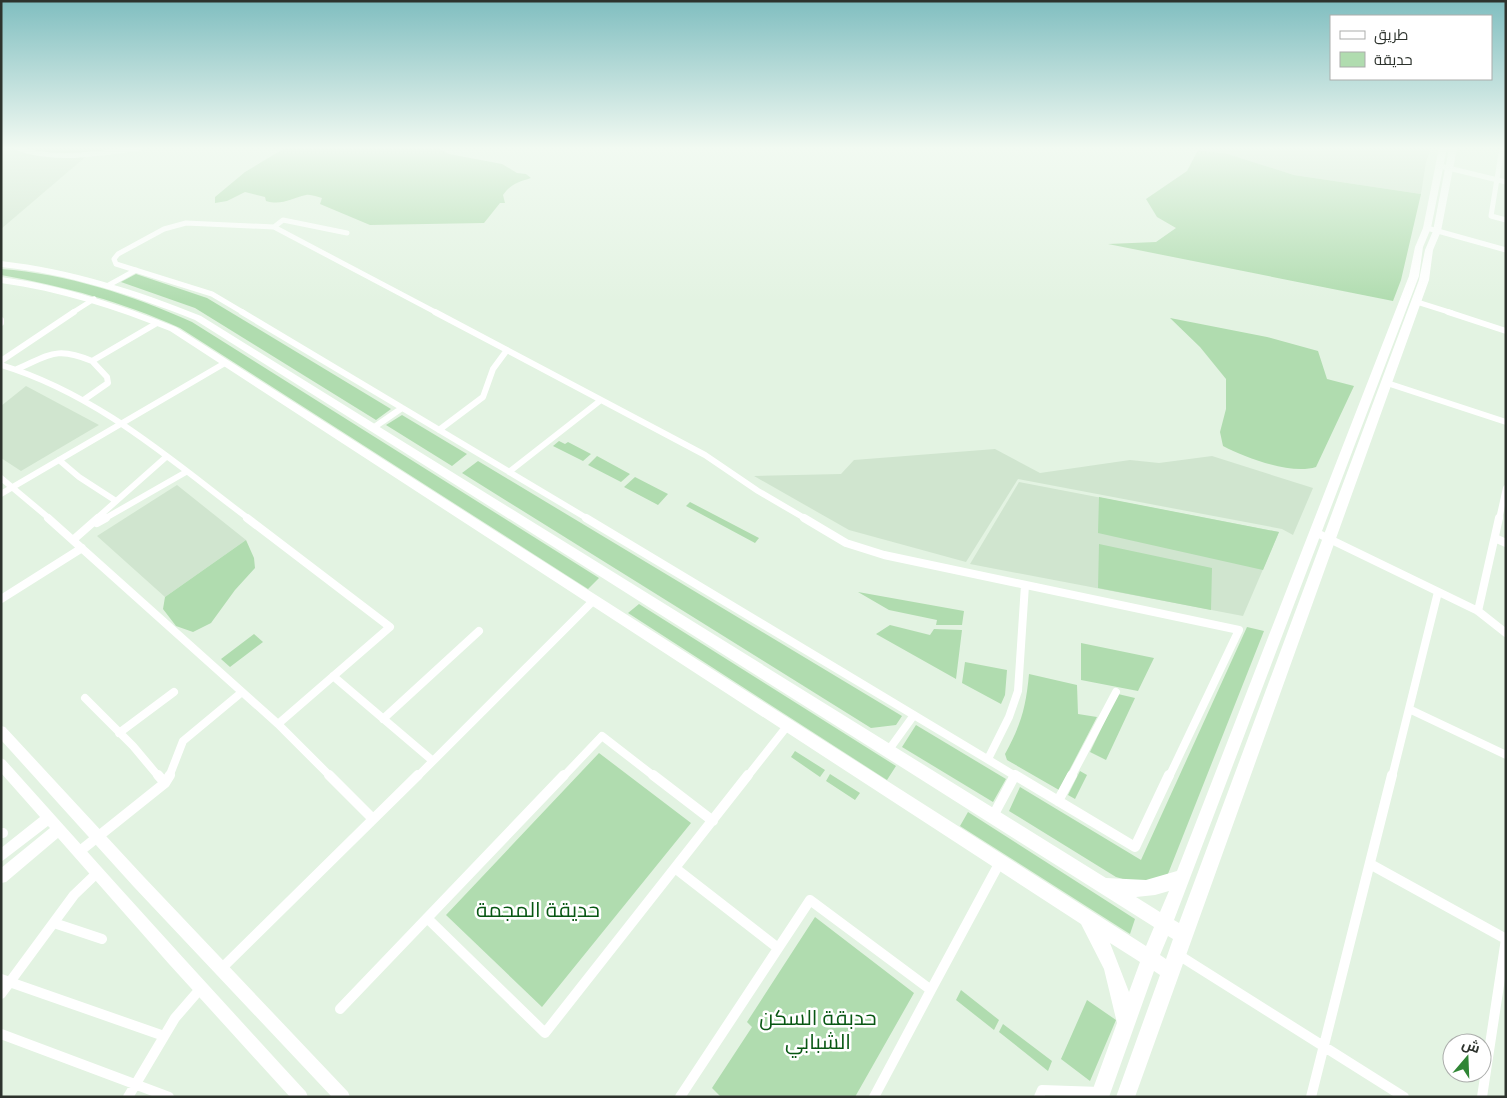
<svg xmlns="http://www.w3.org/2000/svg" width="1507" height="1098" font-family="'Golos Text',Cairo,sans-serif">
<rect width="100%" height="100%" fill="#e3f3e2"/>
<!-- built -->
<path fill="#d0e5cf" d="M 1,148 L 140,148 L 90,153 L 1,229 Z
M 1186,148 L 1431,148 L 1426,162 L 1421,194 L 1294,175 L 1228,154 Z
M 26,386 L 99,425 L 21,471 L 1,458 L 1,406 Z
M 995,449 L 1040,473 L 1130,460 L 1159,463 L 1212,456 L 1313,488 L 1293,535 L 1282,529 L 1018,479 L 966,562 L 849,530 L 754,476 L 841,474 L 854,460 Z
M 1019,482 L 1279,532 L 1243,616 L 970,564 Z
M 177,485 L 246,540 L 165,597 L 97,536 Z"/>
<!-- green -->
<path fill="#b0dcaf" d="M 285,148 L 438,148 L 449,154 L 502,164 L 517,173 L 526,174 L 531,178 C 518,182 511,184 503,195 L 505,203 L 500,203 L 484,223 L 370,225 L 320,204 L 322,198 C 317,197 311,194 306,195 C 291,198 282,206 266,201 L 265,197 L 245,192 L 227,201 L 215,203 L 215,197 L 245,172 Z
M 1198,150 L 1228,154 L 1294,175 L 1421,194 L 1401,280 L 1393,301 L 1108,244 L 1156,242 L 1176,228 L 1157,217 L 1146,199 L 1187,171 Z
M 1,269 C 67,274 132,295 192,322 L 599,578 L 588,589 L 180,328 C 120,301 66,287 1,275 Z
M 136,274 L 207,298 L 391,409 L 376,420 L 195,308 L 121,282 Z
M 1170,318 L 1267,337 L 1318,351 L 1327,379 L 1354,386 L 1316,467 C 1291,475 1246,458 1223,446 L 1220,432 L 1226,409 L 1226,379 L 1200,347 Z
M 402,415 L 467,454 L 452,466 L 386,425 Z
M 559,441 L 565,444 L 568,442 L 591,454 L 583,461 L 553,446 Z
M 597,456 L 630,474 L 621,482 L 588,465 Z
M 478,461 L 902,716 L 896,725 L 871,728 L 462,473 Z
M 635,477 L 668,494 L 658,505 L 624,487 Z
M 1099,497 L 1279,532 L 1263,570 L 1098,533 Z
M 690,502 L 759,538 L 755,543 L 686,506 Z
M 246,540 L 254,558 L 255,568 L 235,590 L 211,623 L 193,632 L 176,626 L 163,609 L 165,597 Z
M 1099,544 L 1212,568 L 1211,610 L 1098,588 Z
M 858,592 L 964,611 L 962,625 L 936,625 L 937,620 L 889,610 Z
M 639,604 L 896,766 L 887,780 L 628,613 Z
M 890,625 L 930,635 L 934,629 L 962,630 L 956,679 L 876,634 Z
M 1247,627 L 1264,631 L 1164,884 L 1143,885 L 1116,877 L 1009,811 L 1020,787 L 1141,860 Z
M 254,634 L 263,642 L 230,667 L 221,659 Z
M 1081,643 L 1154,658 L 1138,691 L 1081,680 Z
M 965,662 L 1007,670 L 1005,695 L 1001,704 L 962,683 Z
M 1029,674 L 1077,685 L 1078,714 L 1097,717 L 1059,790 L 1007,760 L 1005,754 C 1021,725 1026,707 1029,674 Z
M 1118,694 L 1135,698 L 1106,760 L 1090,752 Z
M 916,725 L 1006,779 L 993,802 L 902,747 Z
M 795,751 L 825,770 L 820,777 L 791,757 Z
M 599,753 L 691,823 L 542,1007 L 446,915 Z
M 1080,771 L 1087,775 L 1075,799 L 1068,795 Z
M 830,774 L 860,793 L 855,800 L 826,781 Z
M 968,812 L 1135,919 L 1130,934 L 960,826 Z
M 815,917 L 914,993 L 855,1097 L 721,1097 L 712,1088 L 752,1027 L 747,1022 Z
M 961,990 L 999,1020 L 994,1030 L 956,1000 Z
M 1087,1000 L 1116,1020 L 1090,1081 L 1061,1059 Z
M 1003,1024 L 1052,1061 L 1048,1071 L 999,1032 Z"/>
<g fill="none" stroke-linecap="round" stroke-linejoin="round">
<!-- minor-far3 -->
<path stroke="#fff" stroke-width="5" d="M 17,148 C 56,162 100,153 140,148
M 1502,148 L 1491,216 L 1506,220
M 1440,166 L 1506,182
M 274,227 L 283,220 L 347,233
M 1427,228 L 1506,250
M 107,286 L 136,270
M 1417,302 L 1452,313
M 72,313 L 94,299
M 244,313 L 212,294 L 116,264 L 114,259 L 118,254 L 164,229 L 186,223 L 274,227 L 437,313"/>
<!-- minor-far2 -->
<path stroke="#fff" stroke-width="6" d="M 242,312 L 588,519
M 435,312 L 705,455 L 758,491 L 806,519
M 1448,312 L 1506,331
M 1,320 L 1,323
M 1,361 L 74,312
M 1,365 C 97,394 171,460 249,519
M 17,369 C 50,355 56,346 92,361 L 157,323
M 1387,383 L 1506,422
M 85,399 L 108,383 L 107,377 L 92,361
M 373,428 L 402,408
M 439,430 L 483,397 L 493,369 L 507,350
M 59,460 L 79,477 L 116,501
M 509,472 L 601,400
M 1,478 L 50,519
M 1,494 L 225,363
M 96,519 L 166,457
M 104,519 L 186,472
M 1499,519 L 1506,488"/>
<!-- minor-far1 -->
<path stroke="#fff" stroke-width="8" d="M 48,518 L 278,724 L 331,777
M 247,518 L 390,627 L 278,724
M 586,518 L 1017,777
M 804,518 L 846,543 L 884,555 L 1239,630 L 1169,777
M 97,523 L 106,518
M 1315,532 L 1478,611 L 1506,633
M 1495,538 L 1506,543
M 73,540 L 98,518
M 1,599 L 82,548
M 1478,611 L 1499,518
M 333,676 L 433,761
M 85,698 L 133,746 L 159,777
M 1409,709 L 1506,755
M 383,719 L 479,631
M 119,733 L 174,692
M 888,751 L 914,715
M 988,759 L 1009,717 L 1018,691 L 1025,585
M 169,777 L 183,741 L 242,692
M 417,777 L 594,600
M 563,777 L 602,736 L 655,777
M 747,777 L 788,725
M 1071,777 L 1116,692
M 1392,777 L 1438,592"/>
<!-- minor -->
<path stroke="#fff" stroke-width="10" d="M 158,775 L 165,783
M 329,775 L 373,819
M 653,775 L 713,821
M 1015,775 L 1135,847 L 1169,775
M 1058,801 L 1072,775
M 993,816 L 1015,775
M 1,833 L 3,833
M 80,851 L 165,783 L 170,775
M 1370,864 L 1506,939
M 675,868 L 778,948
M 427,918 L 545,1033 L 748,775
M 54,923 L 102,939
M 1177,954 L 1404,1097
M 221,969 L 418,775
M 1,979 L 164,1036
M 1,994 L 74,895 L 98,872
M 340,1009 L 564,775
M 1,1034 L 169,1097
M 128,1097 L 175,1018 L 201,988
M 680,1097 L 810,900 L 931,990 L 1000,862
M 874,1097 L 931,990
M 1039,1097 L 1042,1090 L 1100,1092
M 1311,1097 L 1392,775
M 1482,1097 L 1506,939"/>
<!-- tertiary -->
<path fill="#fff" fill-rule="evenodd" d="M 1,726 L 5,727 L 144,877 L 348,1092 L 350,1097 L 332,1097 L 134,887 L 1,740 Z
M 1,758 L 5,760 C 104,871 205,982 306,1092 L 308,1097 L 290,1097 L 169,964 L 58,838 L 6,882 L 1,883 L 1,868 L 50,828 L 48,826 L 1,862 L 1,848 L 40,817 L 1,773 Z"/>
<!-- primary -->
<path fill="#fff" fill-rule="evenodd" d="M 1439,148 L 1447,148 L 1431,228 L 1423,247 L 1419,276 L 1174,920 L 1179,923 L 1419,280 L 1425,250 L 1433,231 L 1449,148 L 1457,148 L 1441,231 L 1433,250 L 1429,280 L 1135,1097 L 1116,1097 L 1160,975 L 1154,971 L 1109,1097 L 1090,1097 L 1117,1023 L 1104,969 L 1081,924 L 170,331 C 115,309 60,291 1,283 L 1,277 C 62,285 119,304 176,327 L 1146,946 L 1154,927 L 195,320 C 132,295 69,274 1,267 L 1,261 C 71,269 137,290 201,316 L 1106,878 L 1146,880 L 1177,871 L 1409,276 L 1415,247 L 1423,228 ZM 1169,891 L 1160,912 L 1136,897 L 1155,895 ZM 1168,936 L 1173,939 L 1166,959 L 1160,955 ZM 1110,943 L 1140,962 L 1129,992 Z"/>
</g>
<!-- sky -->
<linearGradient id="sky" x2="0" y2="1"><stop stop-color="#80bec0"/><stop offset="0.49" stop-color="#f2faf2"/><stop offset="1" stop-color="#f2faf2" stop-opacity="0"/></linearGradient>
<rect width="1507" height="302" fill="url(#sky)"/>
<g text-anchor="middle" stroke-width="5" stroke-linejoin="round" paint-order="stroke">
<!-- near-park labels -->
<g font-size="21" fill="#085713" stroke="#fff">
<text x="538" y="917">حديقة المجمة</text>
<text x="818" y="1025">حدبقة السكن<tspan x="818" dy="24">الشبابي</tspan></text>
</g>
</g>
<!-- border -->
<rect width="1507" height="1098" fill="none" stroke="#2d332d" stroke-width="5"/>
<!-- legend -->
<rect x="1330" y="15" width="162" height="65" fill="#ffffff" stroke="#abadab"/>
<rect x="1340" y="31" width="25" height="8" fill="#ffffff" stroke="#abadab"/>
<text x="1374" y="40" font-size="15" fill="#2d332d">طريق</text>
<rect x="1340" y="52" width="25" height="15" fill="#b0dcaf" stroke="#abadab"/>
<text x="1374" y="65" font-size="15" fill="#2d332d">حديقة</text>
<!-- north arrow -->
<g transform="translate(1467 1058) rotate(19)"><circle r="24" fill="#ffffff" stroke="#abadab"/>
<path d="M0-4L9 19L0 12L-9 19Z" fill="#308635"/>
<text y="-8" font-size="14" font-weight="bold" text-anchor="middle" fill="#2d332d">ش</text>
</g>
</svg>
